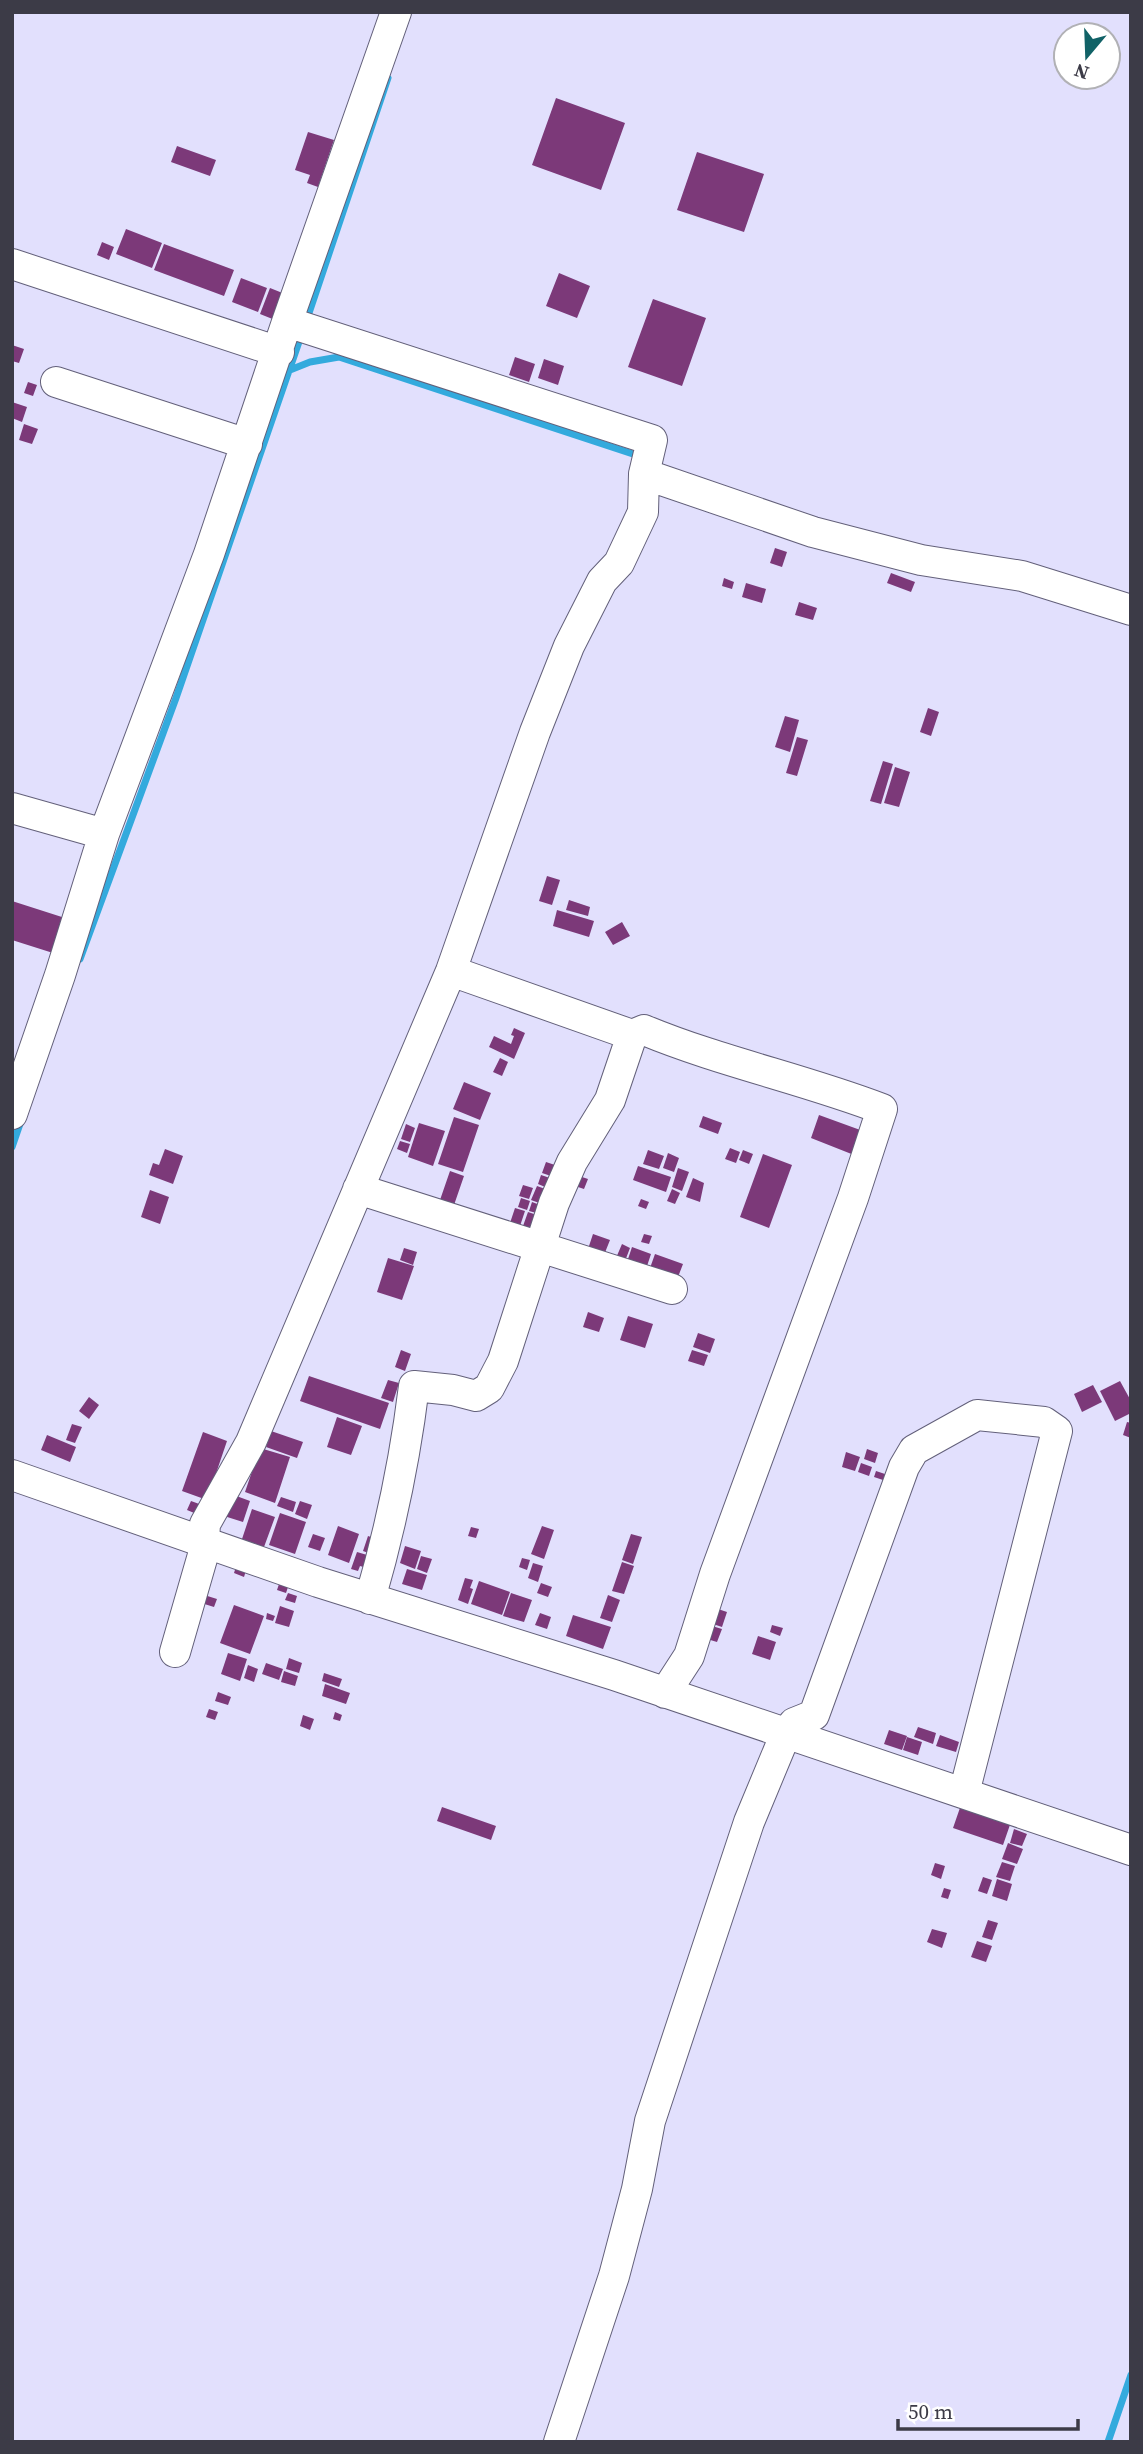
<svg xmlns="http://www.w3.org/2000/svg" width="1143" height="2454" font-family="'Source Serif 4',serif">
<rect width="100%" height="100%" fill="#e2e0fd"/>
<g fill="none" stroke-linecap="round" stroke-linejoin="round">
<!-- stream -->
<path stroke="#3ad" stroke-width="7" d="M 306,322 L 388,78
M 290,370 L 310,362 L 339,357 L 642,457
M 80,959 L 176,698 L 302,333
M 12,1147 L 22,1118
M 1108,2442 L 1131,2375"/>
</g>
<!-- building -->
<path fill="#7c3979" d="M 556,98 L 625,123 L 601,190 L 532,165 Z
M 308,132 L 334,140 L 318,187 L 307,183 L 310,175 L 295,170 Z
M 177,146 L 216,160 L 210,176 L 171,162 Z
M 697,152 L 764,174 L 744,232 L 677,210 Z
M 126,229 L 162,243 L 152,268 L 116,254 Z
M 102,242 L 114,247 L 109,260 L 97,255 Z
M 164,244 L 234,270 L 224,296 L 154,270 Z
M 559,273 L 590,286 L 577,318 L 546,306 Z
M 241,278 L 267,288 L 258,312 L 232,302 Z
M 270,288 L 290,296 L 280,322 L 260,314 Z
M 653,299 L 706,318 L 682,386 L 628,367 Z
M 12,345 L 24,349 L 19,363 L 12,361 Z
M 515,357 L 535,364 L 529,382 L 509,375 Z
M 544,359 L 564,366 L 558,385 L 538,378 Z
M 28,382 L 37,385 L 33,396 L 24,393 Z
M 12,402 L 27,407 L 22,422 L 12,418 Z
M 24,424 L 38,429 L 32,444 L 19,440 Z
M 775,548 L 787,552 L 782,567 L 770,563 Z
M 891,573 L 915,582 L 911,592 L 887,583 Z
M 724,578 L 734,582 L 732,589 L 722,586 Z
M 746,583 L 766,589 L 762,603 L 742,597 Z
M 799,602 L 817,608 L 813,620 L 795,615 Z
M 928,708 L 939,712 L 931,736 L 920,732 Z
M 785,716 L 799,720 L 790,752 L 775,747 Z
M 797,737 L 808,740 L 797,776 L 786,773 Z
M 883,761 L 893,764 L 881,804 L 870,801 Z
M 895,767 L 910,772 L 899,807 L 884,803 Z
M 547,876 L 560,880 L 552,905 L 539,901 Z
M 569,900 L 590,907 L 588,916 L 566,910 Z
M 12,901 L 65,918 L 53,953 L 12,940 Z
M 557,910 L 594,921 L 589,937 L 553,926 Z
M 622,922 L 630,936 L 613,945 L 605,932 Z
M 514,1028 L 525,1033 L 514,1059 L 489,1047 L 494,1036 L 511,1044 L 514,1036 L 511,1035 Z
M 500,1058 L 508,1062 L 502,1076 L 493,1072 Z
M 464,1082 L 491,1093 L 480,1120 L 453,1109 Z
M 819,1115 L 863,1131 L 854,1155 L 811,1138 Z
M 703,1116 L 722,1123 L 718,1134 L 699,1127 Z
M 454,1117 L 479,1125 L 463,1172 L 438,1164 Z
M 419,1123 L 445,1131 L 433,1166 L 408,1157 Z
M 406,1124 L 415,1128 L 410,1142 L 401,1139 Z
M 400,1141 L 410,1144 L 407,1153 L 397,1149 Z
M 730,1148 L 740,1152 L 736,1163 L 725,1159 Z
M 165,1149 L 183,1156 L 173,1184 L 149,1175 L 153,1163 L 159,1165 Z
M 648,1150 L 664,1156 L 659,1169 L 643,1164 Z
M 743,1150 L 753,1154 L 749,1164 L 739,1160 Z
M 668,1153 L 679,1158 L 674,1172 L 663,1168 Z
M 763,1154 L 792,1165 L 769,1228 L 740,1217 Z
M 546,1162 L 558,1166 L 554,1177 L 542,1173 Z
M 638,1166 L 671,1177 L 666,1192 L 633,1180 Z
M 678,1168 L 689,1172 L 682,1191 L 672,1187 Z
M 450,1171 L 464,1176 L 454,1205 L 440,1200 Z
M 541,1175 L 553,1179 L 550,1189 L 538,1184 Z
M 576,1175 L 588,1179 L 584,1189 L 572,1185 Z
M 693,1178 L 704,1183 L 700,1202 L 686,1197 Z
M 523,1185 L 533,1188 L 529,1199 L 519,1196 Z
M 537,1186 L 548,1190 L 542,1204 L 531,1200 Z
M 672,1189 L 680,1193 L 675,1204 L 667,1201 Z
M 150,1190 L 169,1197 L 160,1224 L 141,1217 Z
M 521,1198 L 530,1201 L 527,1210 L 518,1207 Z
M 641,1199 L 649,1202 L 646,1209 L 638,1206 Z
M 532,1202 L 543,1206 L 540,1214 L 529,1211 Z
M 515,1208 L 525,1211 L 520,1226 L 510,1223 Z
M 528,1212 L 540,1216 L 535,1230 L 523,1226 Z
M 593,1234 L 610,1240 L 604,1255 L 588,1249 Z
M 644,1234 L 652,1236 L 649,1244 L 641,1242 Z
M 622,1244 L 630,1248 L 625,1261 L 616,1258 Z
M 632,1247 L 651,1254 L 646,1269 L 627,1262 Z
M 404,1248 L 417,1252 L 413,1265 L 400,1260 Z
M 655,1254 L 683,1264 L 678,1277 L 650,1268 Z
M 388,1258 L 414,1266 L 402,1300 L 377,1292 Z
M 588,1312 L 604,1318 L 599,1332 L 583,1327 Z
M 628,1316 L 653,1324 L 645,1348 L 620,1340 Z
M 698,1333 L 715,1339 L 710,1353 L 693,1347 Z
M 401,1350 L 411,1354 L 405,1371 L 395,1367 Z
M 692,1350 L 708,1355 L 704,1366 L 688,1361 Z
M 309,1376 L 389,1403 L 380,1429 L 300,1401 Z
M 388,1380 L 399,1383 L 393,1402 L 381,1398 Z
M 1120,1381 L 1131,1401 L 1131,1413 L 1115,1421 L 1100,1391 Z
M 1093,1385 L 1102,1402 L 1082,1412 L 1074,1394 Z
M 89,1397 L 99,1405 L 89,1419 L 79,1411 Z
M 337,1417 L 362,1426 L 351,1455 L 327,1447 Z
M 1127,1422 L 1131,1423 L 1131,1438 L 1123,1435 Z
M 72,1424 L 82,1427 L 75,1443 L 66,1440 Z
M 271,1431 L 303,1442 L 297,1458 L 266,1447 Z
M 203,1432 L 227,1441 L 207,1500 L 182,1491 Z
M 47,1435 L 76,1447 L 70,1462 L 41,1450 Z
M 260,1448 L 290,1457 L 275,1503 L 245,1492 Z
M 867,1449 L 878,1453 L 875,1463 L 864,1459 Z
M 846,1452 L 860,1457 L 855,1471 L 842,1467 Z
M 861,1463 L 872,1467 L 869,1476 L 858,1472 Z
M 876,1471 L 888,1475 L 886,1481 L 874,1477 Z
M 231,1494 L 250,1501 L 243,1522 L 224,1516 Z
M 281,1497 L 296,1502 L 293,1512 L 277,1506 Z
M 191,1501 L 202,1505 L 199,1515 L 187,1510 Z
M 300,1501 L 312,1505 L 307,1519 L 295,1514 Z
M 252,1509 L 275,1517 L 264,1547 L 242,1539 Z
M 280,1513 L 306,1522 L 295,1554 L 269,1545 Z
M 338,1526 L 359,1534 L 349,1563 L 328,1555 Z
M 542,1526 L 554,1530 L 544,1559 L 531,1554 Z
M 471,1527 L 479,1529 L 476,1538 L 468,1536 Z
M 313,1534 L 325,1538 L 320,1551 L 308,1547 Z
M 631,1534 L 642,1537 L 633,1564 L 622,1560 Z
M 368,1536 L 379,1540 L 374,1555 L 363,1551 Z
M 405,1546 L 421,1551 L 415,1569 L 400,1563 Z
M 357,1552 L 374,1557 L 370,1569 L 360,1566 L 358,1571 L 351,1569 Z
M 421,1556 L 432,1559 L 427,1573 L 417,1569 Z
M 522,1558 L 530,1560 L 527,1570 L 519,1567 Z
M 238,1560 L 248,1564 L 244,1577 L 234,1573 Z
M 622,1562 L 634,1566 L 624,1594 L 612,1591 Z
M 533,1563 L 543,1566 L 538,1582 L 528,1578 Z
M 407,1569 L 427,1575 L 422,1590 L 402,1584 Z
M 465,1578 L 473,1580 L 470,1588 L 473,1589 L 468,1604 L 458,1600 Z
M 280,1581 L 289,1584 L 286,1593 L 277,1590 Z
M 479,1581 L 510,1592 L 502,1615 L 471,1604 Z
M 541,1583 L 552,1587 L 548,1597 L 537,1593 Z
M 288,1593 L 297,1596 L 295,1603 L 285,1600 Z
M 511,1593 L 532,1600 L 524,1622 L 503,1616 Z
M 201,1594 L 217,1599 L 214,1607 L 198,1602 Z
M 608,1595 L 620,1600 L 612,1622 L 600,1618 Z
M 234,1605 L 264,1616 L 250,1654 L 220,1643 Z
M 280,1606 L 294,1611 L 289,1627 L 275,1623 Z
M 718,1609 L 727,1612 L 722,1627 L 713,1624 Z
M 267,1613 L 275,1616 L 273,1621 L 266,1619 Z
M 540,1613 L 551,1617 L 547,1629 L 535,1625 Z
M 573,1615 L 611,1627 L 603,1649 L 566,1636 Z
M 772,1625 L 783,1628 L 780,1636 L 770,1632 Z
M 712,1626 L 722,1629 L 717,1642 L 707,1639 Z
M 758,1636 L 776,1642 L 770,1660 L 752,1654 Z
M 228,1653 L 247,1659 L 240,1681 L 221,1674 Z
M 289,1658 L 302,1663 L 299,1673 L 286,1669 Z
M 266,1663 L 283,1669 L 279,1680 L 262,1674 Z
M 248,1665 L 258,1669 L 254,1682 L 244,1678 Z
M 284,1671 L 298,1676 L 295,1686 L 281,1682 Z
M 324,1673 L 342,1679 L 339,1687 L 322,1681 Z
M 325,1684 L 350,1693 L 346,1704 L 322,1696 Z
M 218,1692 L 231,1697 L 228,1705 L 215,1701 Z
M 209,1709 L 218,1712 L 215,1720 L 206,1717 Z
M 335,1712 L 342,1715 L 340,1721 L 333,1719 Z
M 303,1715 L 314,1719 L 310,1730 L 300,1726 Z
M 918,1727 L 936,1733 L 933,1744 L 914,1737 Z
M 889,1730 L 907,1736 L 902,1750 L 884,1744 Z
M 940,1735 L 959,1742 L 956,1752 L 936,1746 Z
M 907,1737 L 922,1742 L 918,1755 L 903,1750 Z
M 962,1802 L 1012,1819 L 1003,1845 L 953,1828 Z
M 442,1807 L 496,1826 L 491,1840 L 437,1821 Z
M 1014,1829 L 1027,1834 L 1022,1846 L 1010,1843 Z
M 1008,1843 L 1023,1849 L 1017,1864 L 1002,1859 Z
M 1002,1862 L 1015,1866 L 1010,1881 L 996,1877 Z
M 935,1863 L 945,1866 L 941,1879 L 931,1875 Z
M 983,1877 L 992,1880 L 987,1894 L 978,1891 Z
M 997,1879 L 1012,1884 L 1007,1901 L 992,1896 Z
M 944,1888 L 951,1890 L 948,1899 L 941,1897 Z
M 988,1920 L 998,1923 L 992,1940 L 982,1937 Z
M 932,1929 L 947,1933 L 942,1948 L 927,1942 Z
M 977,1941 L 992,1946 L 986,1962 L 971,1957 Z"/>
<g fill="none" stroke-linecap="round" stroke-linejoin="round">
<defs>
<path id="minor" d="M 12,264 L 279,352
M 287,322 L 652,440 L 644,474 L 813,532 L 921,560 L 1022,576 L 1131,610
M 56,382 L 247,444
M 12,808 L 104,834
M 632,1035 L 644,1030 C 721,1062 804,1079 882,1109 L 853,1198 L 715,1574 L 689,1656 L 665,1693
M 12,1114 L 60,975 L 104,834 L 209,554 L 287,322 L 396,12
M 358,1189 L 672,1289
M 12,1475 L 318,1582 L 614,1675 L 1131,1850
M 370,1599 C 391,1527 405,1460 414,1386 L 453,1390 L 476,1396 L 489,1388 L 503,1361 L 554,1203 L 572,1162 L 610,1100 L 632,1035 L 451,971
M 175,1652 L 203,1555 L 205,1524 L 251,1442 L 451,971 L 535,732 L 569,646 L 602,581 L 619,563 L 643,512 L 644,474
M 559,2442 L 614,2276 L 637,2189 L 650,2121 L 749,1822 L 786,1733 L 794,1723 L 814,1715 L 904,1467 L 914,1450 L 977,1415 L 1044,1422 L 1057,1431 L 964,1793"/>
</defs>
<!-- minor casing -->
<use href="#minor" stroke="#63607a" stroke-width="32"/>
<!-- minor -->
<use href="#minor" stroke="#fff" stroke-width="30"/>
</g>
<!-- border -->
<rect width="1143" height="2454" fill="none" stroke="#3c3b47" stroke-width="28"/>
<!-- north arrow -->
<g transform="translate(1087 56) rotate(199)"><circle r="33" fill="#ffffff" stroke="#b1b1b5" stroke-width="2"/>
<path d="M0-5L12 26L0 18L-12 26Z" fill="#116267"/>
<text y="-10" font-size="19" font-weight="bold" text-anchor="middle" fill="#3c3b47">N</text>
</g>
<!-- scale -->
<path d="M898 2419v10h180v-10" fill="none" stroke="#3c3b47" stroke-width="3.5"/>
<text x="908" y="2419" font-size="21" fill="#3c3b47" stroke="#ffffff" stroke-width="5" paint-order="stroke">50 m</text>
</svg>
